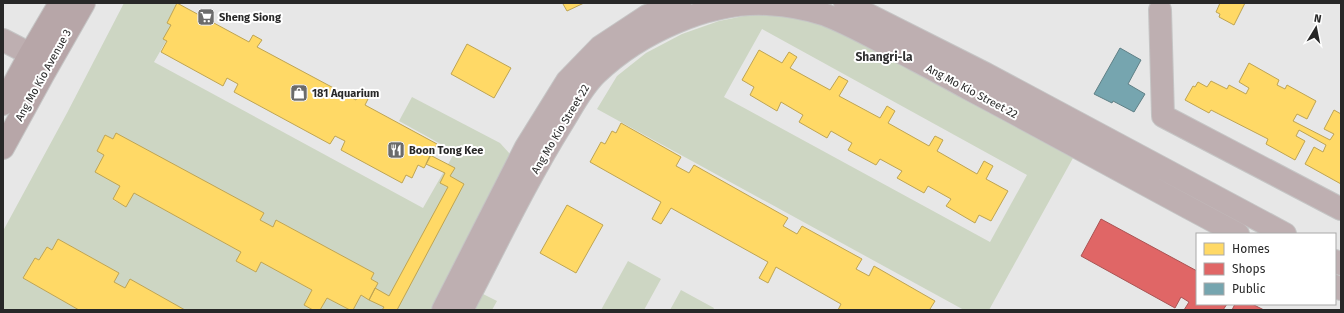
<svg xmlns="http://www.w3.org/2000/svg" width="1344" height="313" font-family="'Fira Sans',sans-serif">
<rect width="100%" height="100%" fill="#e7e7e7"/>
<!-- green -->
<path fill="#cdd6c3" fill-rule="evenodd" d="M 124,3 L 174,3 L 184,10 L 154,62 L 423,208 L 455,152 L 399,121 L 412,97 L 500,143 L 511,155 L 435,310 L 353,310 L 361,295 L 369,299 L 378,283 L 371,279 L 374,273 L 276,220 L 273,227 L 260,220 L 264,213 L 116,134 L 113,139 L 105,135 L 97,151 L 104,155 L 120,186 L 113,200 L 126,207 L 134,193 L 241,252 L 236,261 L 256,272 L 261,262 L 312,290 L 304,305 L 313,310 L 185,310 L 130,279 L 125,288 L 114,282 L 119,273 L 58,239 L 52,250 L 47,247 L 39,260 L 35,258 L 23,278 L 79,310 L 3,310 L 3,231 L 67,113 Z
M 754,14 L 790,17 L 816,23 L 841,32 L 1073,158 L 989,310 L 964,310 L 597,109 L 617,76 L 646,53 L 682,34 L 719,21 ZM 762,29 L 1027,175 L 990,242 L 724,97 Z
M 628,261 L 661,279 L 644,310 L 601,310 Z
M 681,290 L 714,308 L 713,310 L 670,310 Z
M 481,293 L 497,301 L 492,310 L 472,310 Z
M 327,298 L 350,310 L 320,310 Z"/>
<!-- homes -->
<path fill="#ffd966" stroke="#bea453" d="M 177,3 L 249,42 L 253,35 L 262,40 L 257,47 L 356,100 L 359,94 L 368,99 L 365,105 L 437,144 L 424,168 L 418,165 L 412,178 L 406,175 L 402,183 L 341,150 L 345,141 L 335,136 L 330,144 L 234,92 L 238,84 L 227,78 L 223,86 L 161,52 L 167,41 L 163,39 L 171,25 L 167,23 Z
M 565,3 L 584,3 L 567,11 L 563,4 Z
M 1220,3 L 1245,3 L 1234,25 L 1219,17 L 1220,14 L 1216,12 Z
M 467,44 L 511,68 L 494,98 L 451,74 Z
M 759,50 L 782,63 L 789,52 L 797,57 L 790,68 L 830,90 L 839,76 L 848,81 L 839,96 L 880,118 L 887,106 L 895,111 L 888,123 L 929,146 L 935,136 L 943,140 L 937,151 L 977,174 L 984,161 L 993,166 L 986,179 L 1008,191 L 991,221 L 979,215 L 975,223 L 946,206 L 951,199 L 928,186 L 924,193 L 897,178 L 902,171 L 880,159 L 876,165 L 848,150 L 852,143 L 831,131 L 827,138 L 799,122 L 803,115 L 781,102 L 777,111 L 750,95 L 754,87 L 742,80 Z
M 1249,63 L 1279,80 L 1277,85 L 1285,89 L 1287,85 L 1316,101 L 1307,119 L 1297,114 L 1293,121 L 1330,140 L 1334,134 L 1324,129 L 1334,110 L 1341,114 L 1341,184 L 1305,164 L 1314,147 L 1323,152 L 1326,145 L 1299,130 L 1296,136 L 1305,141 L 1295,160 L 1266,144 L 1268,139 L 1211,110 L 1209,113 L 1185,100 L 1193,86 L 1195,87 L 1198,82 L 1207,87 L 1211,81 L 1227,89 L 1229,85 L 1246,94 L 1249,88 L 1239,82 Z
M 621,123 L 681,157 L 676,166 L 689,173 L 694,165 L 788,218 L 783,226 L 797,234 L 802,226 L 862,259 L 856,269 L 869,276 L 874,266 L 935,301 L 930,309 L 932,310 L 838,310 L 841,304 L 776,267 L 768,283 L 759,278 L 768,262 L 671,208 L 661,224 L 652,219 L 661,202 L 590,162 L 601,142 L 605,144 L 612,131 L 616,133 Z
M 116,133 L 264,213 L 260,220 L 273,227 L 276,220 L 374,273 L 371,279 L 378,283 L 369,300 L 361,295 L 353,310 L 350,310 L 327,298 L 320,310 L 313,310 L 304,305 L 312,290 L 261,262 L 256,272 L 236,261 L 241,252 L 134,193 L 126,207 L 113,199 L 120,186 L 95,172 L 104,155 L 97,151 L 105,135 L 113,139 Z
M 430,155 L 455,168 L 450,176 L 464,184 L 397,310 L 382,310 L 384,307 L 369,300 L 375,288 L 389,296 L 448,187 L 440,183 L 445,173 L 426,164 Z
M 567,205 L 603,225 L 576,273 L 540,253 Z
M 58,239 L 119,273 L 114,282 L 125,288 L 130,279 L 185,310 L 79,310 L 23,278 L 35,258 L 39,260 L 47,247 L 52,250 Z"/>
<!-- shops -->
<path fill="#e06666" stroke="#a95353" d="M 1101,219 L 1197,271 L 1197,304 L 1227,304 L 1223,310 L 1184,310 L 1189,302 L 1181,297 L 1175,308 L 1081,256 Z
M 1235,304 L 1252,304 L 1264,310 L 1232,310 Z"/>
<!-- public -->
<path fill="#76a5af" stroke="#5f8086" d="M 1120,48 L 1141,60 L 1128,84 L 1145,94 L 1134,112 L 1113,101 L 1112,103 L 1094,94 Z"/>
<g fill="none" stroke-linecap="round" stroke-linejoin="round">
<defs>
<path id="minor" d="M 845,3 L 986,74 L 1285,234
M 1160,10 L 1163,116 L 1341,209
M 3,40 L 30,54
M 1335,261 L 1341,264
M 1335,286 L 1341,289
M 443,310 L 526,147 L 567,81 L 600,47 L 647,16 L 680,3
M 462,310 C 495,247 525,183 563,122 C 573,106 582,87 597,73 C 639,33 708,1 767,4 C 785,5 809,9 826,15 C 849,24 871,36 893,48 C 917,61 942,74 967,88 C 1058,136 1147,186 1238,234"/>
<path id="major" d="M 3,104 L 30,54 L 60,3
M 3,148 L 43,75 L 84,3"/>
</defs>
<!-- minor casing -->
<use href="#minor" stroke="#c5c5c5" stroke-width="24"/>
<!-- major casing -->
<use href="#major" stroke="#c5c5c5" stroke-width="24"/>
<!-- minor -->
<use href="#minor" stroke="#beafb1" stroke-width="22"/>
<!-- major -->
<use href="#major" stroke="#b7a6a8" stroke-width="22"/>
</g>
<!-- icons -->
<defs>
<symbol id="supermarket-square" viewBox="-11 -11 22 22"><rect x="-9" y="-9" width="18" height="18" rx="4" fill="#6b6b6b" stroke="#fff"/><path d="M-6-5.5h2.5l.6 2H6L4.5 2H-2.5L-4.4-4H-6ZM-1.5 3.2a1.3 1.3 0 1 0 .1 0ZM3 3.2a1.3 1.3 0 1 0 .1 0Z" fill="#fff"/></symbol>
<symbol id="shop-square" viewBox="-11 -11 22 22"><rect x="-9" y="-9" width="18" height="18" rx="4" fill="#6b6b6b" stroke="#fff"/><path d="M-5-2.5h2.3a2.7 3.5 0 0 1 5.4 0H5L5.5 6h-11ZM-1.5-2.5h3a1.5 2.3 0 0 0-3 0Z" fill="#fff"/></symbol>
<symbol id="restaurant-square" viewBox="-11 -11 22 22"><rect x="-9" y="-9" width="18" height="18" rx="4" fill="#6b6b6b" stroke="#fff"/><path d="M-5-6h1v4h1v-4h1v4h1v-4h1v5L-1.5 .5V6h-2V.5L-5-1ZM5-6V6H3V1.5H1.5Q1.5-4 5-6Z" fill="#fff"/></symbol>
</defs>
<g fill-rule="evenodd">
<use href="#supermarket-square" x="196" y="7" width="20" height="20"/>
<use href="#shop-square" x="289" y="83" width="20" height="20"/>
<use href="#restaurant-square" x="386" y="140" width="20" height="20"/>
</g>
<g text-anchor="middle" stroke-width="4" stroke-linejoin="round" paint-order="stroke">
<!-- poi labels -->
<g font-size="11" font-weight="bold" fill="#282828" stroke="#fff" text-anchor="start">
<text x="219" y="21">Sheng Siong</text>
<text x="312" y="97">181 Aquarium</text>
<text x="409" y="154">Boon Tong Kee</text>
</g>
<!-- street labels -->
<g font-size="11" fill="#282828" stroke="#fff">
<text transform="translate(43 75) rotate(-61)" y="4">Ang Mo Kio Avenue 3</text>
<text transform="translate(972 91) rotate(28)" y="4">Ang Mo Kio Street 22</text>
<text transform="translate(560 129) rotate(-59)" y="4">Ang Mo Kio Street 22</text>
</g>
<!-- neighbourhood labels -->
<g font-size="12" font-weight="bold" fill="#313132" stroke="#fff">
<text x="884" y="61">Shangri-la</text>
</g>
</g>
<!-- border -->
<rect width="1344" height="313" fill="none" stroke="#282828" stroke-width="8"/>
<!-- legend -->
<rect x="1196" y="233" width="140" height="72" fill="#ffffff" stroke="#a9a9a9"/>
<rect x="1204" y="243" width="20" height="12" fill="#ffd966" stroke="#a9a9a9"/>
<text x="1232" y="253" font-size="12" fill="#282828">Homes</text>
<rect x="1204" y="263" width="20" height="12" fill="#e06666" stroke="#a9a9a9"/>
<text x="1232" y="273" font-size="12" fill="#282828">Shops</text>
<rect x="1204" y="283" width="20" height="12" fill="#76a5af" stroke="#a9a9a9"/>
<text x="1232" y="293" font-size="12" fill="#282828">Public</text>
<!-- north arrow -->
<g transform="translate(1316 28) rotate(10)" stroke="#ffffff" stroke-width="3" paint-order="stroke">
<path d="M0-3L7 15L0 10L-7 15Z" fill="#282828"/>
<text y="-6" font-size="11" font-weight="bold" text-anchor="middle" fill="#282828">N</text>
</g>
</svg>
